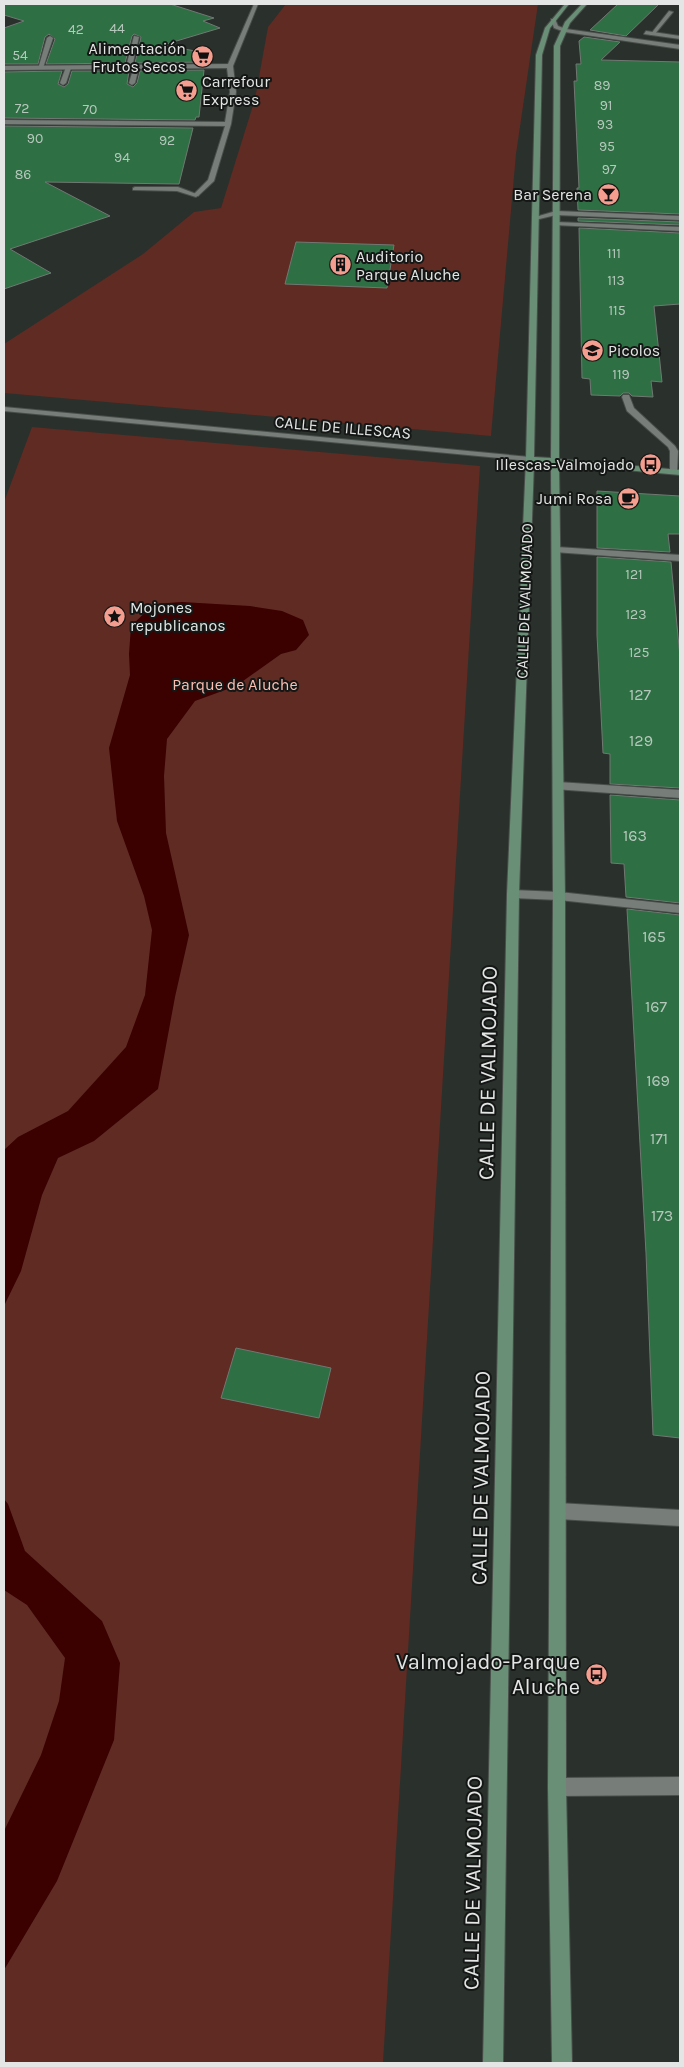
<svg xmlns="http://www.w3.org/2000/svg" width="684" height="2067" font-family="Karla,sans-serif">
<rect width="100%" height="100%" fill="#2a302b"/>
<!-- green -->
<path fill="#5f2b23" d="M 286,4 L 538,4 L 516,154 L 491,436 L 4,393 L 4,344 L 143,254 L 194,212 L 221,208 L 255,99 L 268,27 Z
M 32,427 L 480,466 L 383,2063 L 4,2063 L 4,502 Z"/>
<!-- water -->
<path fill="#3b0000" d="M 182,602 L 250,606 L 282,611 L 303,620 L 309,635 L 296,650 L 281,654 L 236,686 L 195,701 L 167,739 L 164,776 L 166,833 L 189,935 L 175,997 L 158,1089 L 94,1141 L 58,1158 L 42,1195 L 21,1271 L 4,1306 L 4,1150 L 18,1137 L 68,1111 L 126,1047 L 145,995 L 152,930 L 144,896 L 117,821 L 109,748 L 130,675 L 129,654 L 131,626 L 154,604 Z
M 4,1499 L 8,1504 L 25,1551 L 102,1621 L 120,1663 L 114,1740 L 57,1881 L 4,1970 L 4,1831 L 41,1755 L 59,1701 L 65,1658 L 27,1605 L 4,1590 Z"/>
<!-- building -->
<path fill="#2e6f44" stroke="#717873" d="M 4,4 L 170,4 L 214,18 L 203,21 L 220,28 L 163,45 L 206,53 L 205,62 L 135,63 L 141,37 L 134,34 L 132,36 L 125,63 L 46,64 L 55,39 L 49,34 L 45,37 L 38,64 L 4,64 L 4,28 L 24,21 L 4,15 Z
M 618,4 L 659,4 L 626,36 L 590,30 Z
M 584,37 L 620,42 L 601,60 L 680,62 L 680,214 L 578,210 L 577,188 L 579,188 L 574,81 L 577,81 L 576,64 L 581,64 L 579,41 Z
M 204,70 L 199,117 L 196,117 L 195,120 L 4,118 L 4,72 L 62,71 L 58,84 L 64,87 L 68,84 L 72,71 L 129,71 L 127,84 L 133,87 L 137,83 L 140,71 Z
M 4,126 L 193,128 L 179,184 L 45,182 L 110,216 L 10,249 L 51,273 L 4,289 Z
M 578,218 L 680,222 L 680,225 L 578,221 Z
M 579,228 L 680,233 L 680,304 L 654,306 L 662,382 L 651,381 L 653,397 L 632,396 L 629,393 L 623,393 L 620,396 L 591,395 L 590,379 L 582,378 Z
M 296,242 L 394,245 L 387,288 L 285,284 Z
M 597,491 L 680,496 L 680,534 L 668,534 L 670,552 L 597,548 Z
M 597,557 L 671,562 L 680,657 L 680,788 L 610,784 L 610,754 L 603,753 L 597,635 Z
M 610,795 L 680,800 L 680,903 L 626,897 L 624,864 L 611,863 Z
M 627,909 L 680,915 L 680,1438 L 653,1435 L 646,1253 Z
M 236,1348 L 331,1368 L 319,1418 L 221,1398 Z"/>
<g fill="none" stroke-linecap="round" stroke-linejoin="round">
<defs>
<path id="lane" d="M 669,11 L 673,12 L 654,35 L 650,35 Z
M 50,36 L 53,38 L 43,68 L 38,69 L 47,38 Z
M 134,36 L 139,37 L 132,67 L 129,69 L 126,67 Z
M 134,66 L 139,67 L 135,83 L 132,85 L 129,83 Z
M 66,67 L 71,68 L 66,83 L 63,85 L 60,83 Z
M 135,187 L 178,187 L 199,195 L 196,197 L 177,191 L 133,190 L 133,188 Z
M 623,395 L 629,395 L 634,408 L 675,446 L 678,451 L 677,474 L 670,472 L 670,451 L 668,447 L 627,411 L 622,397 Z"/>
<path id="street" d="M 254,4 L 258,4 L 233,66 L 236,92 L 231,124 L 214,181 L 198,196 L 193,195 L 208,180 L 225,126 L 4,124 L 4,120 L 225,122 L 230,92 L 227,68 L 4,70 L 4,66 L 228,64 Z
M 551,19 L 555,19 L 558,26 L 566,29 L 680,45 L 680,49 L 565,32 L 554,28 Z
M 646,31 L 680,36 L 680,39 L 644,34 Z
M 556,211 L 680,216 L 680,220 L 556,215 L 535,220 L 532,218 Z
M 556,222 L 680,227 L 680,231 L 554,225 L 553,224 Z
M 4,407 L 530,457 L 534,459 L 530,461 L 4,411 Z
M 557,547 L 680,555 L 680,561 L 554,552 L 554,548 Z
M 558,782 L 680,790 L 680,798 L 554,789 L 553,786 L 554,783 Z
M 513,890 L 559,892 L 680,905 L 680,913 L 559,900 L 513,898 L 507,894 Z
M 558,1503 L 680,1510 L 680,1526 L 558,1519 L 552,1517 L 550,1511 L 552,1505 Z
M 680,1777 L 680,1795 L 557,1796 L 551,1793 L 548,1787 L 551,1781 L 557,1778 Z"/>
<path id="secondary" d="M 565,4 L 569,4 L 550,28 L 542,55 L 534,457 L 551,458 L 554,46 L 565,22 L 582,4 L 587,4 L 570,23 L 560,46 L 559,459 L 680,470 L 680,475 L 559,464 L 565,896 L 566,1787 L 572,2063 L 552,2063 L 548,1787 L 553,896 L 551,463 L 534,462 L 519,894 L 503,2063 L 483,2063 L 507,894 L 526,459 L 536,55 L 545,28 Z"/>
</defs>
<!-- lane casing -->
<use href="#lane" stroke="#484e4a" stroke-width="2"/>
<!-- street casing -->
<use href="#street" stroke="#484e4a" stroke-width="2"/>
<!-- secondary casing -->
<use href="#secondary" stroke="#484e4a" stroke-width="2"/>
<!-- lane -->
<use href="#lane" fill="#777e79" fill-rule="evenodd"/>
<!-- street -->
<use href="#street" fill="#777e79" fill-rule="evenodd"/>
<!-- secondary -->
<use href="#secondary" fill="#698f76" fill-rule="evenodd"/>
</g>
<!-- icons -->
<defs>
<symbol id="supermarket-disc" viewBox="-11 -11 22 22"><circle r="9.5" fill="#f59d8e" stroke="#141715"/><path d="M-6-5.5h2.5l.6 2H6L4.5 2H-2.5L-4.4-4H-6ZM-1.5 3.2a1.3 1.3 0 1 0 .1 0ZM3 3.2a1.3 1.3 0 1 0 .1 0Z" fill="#111"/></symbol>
<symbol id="bar-disc" viewBox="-11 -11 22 22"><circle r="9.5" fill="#f59d8e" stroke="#141715"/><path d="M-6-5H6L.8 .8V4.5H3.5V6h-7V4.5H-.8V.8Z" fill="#111"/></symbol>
<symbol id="building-disc" viewBox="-11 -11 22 22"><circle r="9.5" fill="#f59d8e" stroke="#141715"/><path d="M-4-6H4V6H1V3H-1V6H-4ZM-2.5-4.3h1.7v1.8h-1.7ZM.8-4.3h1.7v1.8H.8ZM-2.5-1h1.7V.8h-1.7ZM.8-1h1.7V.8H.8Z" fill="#111"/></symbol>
<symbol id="school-disc" viewBox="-11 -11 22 22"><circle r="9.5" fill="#f59d8e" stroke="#141715"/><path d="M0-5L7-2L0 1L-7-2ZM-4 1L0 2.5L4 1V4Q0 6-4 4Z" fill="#111"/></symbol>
<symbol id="bus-disc" viewBox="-11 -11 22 22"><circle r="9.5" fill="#f59d8e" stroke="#141715"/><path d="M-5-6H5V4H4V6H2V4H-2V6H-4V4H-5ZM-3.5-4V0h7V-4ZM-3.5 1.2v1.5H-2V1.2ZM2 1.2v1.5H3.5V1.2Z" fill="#111"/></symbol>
<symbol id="cafe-disc" viewBox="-11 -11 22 22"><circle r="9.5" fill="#f59d8e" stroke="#141715"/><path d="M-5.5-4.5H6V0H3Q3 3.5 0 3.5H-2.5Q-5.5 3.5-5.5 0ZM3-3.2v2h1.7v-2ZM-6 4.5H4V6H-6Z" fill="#111"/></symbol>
<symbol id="sight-disc" viewBox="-11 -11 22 22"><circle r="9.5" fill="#f59d8e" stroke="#141715"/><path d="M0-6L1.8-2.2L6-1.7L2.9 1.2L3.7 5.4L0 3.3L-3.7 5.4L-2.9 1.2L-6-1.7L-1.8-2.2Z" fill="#111"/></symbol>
</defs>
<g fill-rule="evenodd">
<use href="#supermarket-disc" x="190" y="44" width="25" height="25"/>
<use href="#supermarket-disc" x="174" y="78" width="25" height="25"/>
<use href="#bar-disc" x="596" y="182" width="25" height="25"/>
<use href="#building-disc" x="328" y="252" width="25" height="25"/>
<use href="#school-disc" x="580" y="338" width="25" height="25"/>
<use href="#bus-disc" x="638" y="452" width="25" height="25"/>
<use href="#cafe-disc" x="616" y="486" width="25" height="25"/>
<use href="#sight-disc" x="102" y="604" width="25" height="25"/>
<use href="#bus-disc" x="584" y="1662" width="25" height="25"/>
</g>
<g text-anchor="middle" stroke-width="4" stroke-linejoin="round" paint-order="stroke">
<!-- far-number labels -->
<g font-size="14" fill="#b6c8bc">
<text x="117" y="33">44</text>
<text x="76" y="34">42</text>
<text x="20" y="60">54</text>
<text x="602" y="90">89</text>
<text x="606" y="110">91</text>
<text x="22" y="113">72</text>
<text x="90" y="114">70</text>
<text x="605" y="129">93</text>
<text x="35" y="143">90</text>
<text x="167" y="145">92</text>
<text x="607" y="151">95</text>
<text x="122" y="162">94</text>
<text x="609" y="174">97</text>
<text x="23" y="179">86</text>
<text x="614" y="258">111</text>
<text x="616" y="285">113</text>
<text x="617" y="315">115</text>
<text x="621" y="379">119</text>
<text x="634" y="579">121</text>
<text x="636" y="619">123</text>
<text x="639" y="657">125</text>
</g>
<!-- far-poi labels -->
<g font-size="16" fill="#e3e6e4" stroke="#141715" text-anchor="end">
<text x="186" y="54">Alimentación<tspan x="186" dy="18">Frutos Secos</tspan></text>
<text x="202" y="87" text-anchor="start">Carrefour<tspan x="202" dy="18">Express</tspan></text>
<text x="592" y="200">Bar Serena</text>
<text x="356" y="262" text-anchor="start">Auditorio<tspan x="356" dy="18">Parque Aluche</tspan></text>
<text x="608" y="356" text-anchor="start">Picolos</text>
<text x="634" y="470">Illescas-Valmojado</text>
<text x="612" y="504">Jumi Rosa</text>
<text x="130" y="613" text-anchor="start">Mojones<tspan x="130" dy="18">republicanos</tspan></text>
</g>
<!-- far-street labels -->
<g font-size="16" fill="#e3e6e4" stroke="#141715">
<text transform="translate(343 427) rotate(5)" y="6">CALLE DE ILLESCAS</text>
<text transform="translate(524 601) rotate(-88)" y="6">CALLE DE VALMOJADO</text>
</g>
<!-- far-park labels -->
<g font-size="16" fill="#fdbeb2" stroke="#141715">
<text x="235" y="690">Parque de Aluche</text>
</g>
<!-- number labels -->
<g font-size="16" fill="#b6c8bc">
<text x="640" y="700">127</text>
<text x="641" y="746">129</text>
<text x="635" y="841">163</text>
<text x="654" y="942">165</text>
<text x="656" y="1012">167</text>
<text x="658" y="1086">169</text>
<text x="659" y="1144">171</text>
<text x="662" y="1221">173</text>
</g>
<!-- near-street labels -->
<g font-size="22" fill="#e3e6e4" stroke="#141715">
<text transform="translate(487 1073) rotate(-89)" y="8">CALLE DE VALMOJADO</text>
<text transform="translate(480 1478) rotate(-89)" y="8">CALLE DE VALMOJADO</text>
<text transform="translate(472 1883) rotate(-89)" y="8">CALLE DE VALMOJADO</text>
</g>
<!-- near-poi labels -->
<g font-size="22" fill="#e3e6e4" stroke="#141715" text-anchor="end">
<text x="580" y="1669">Valmojado-Parque<tspan x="580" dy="25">Aluche</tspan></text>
</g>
</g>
<!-- border -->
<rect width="684" height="2067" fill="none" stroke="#e3e6e4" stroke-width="10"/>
</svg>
